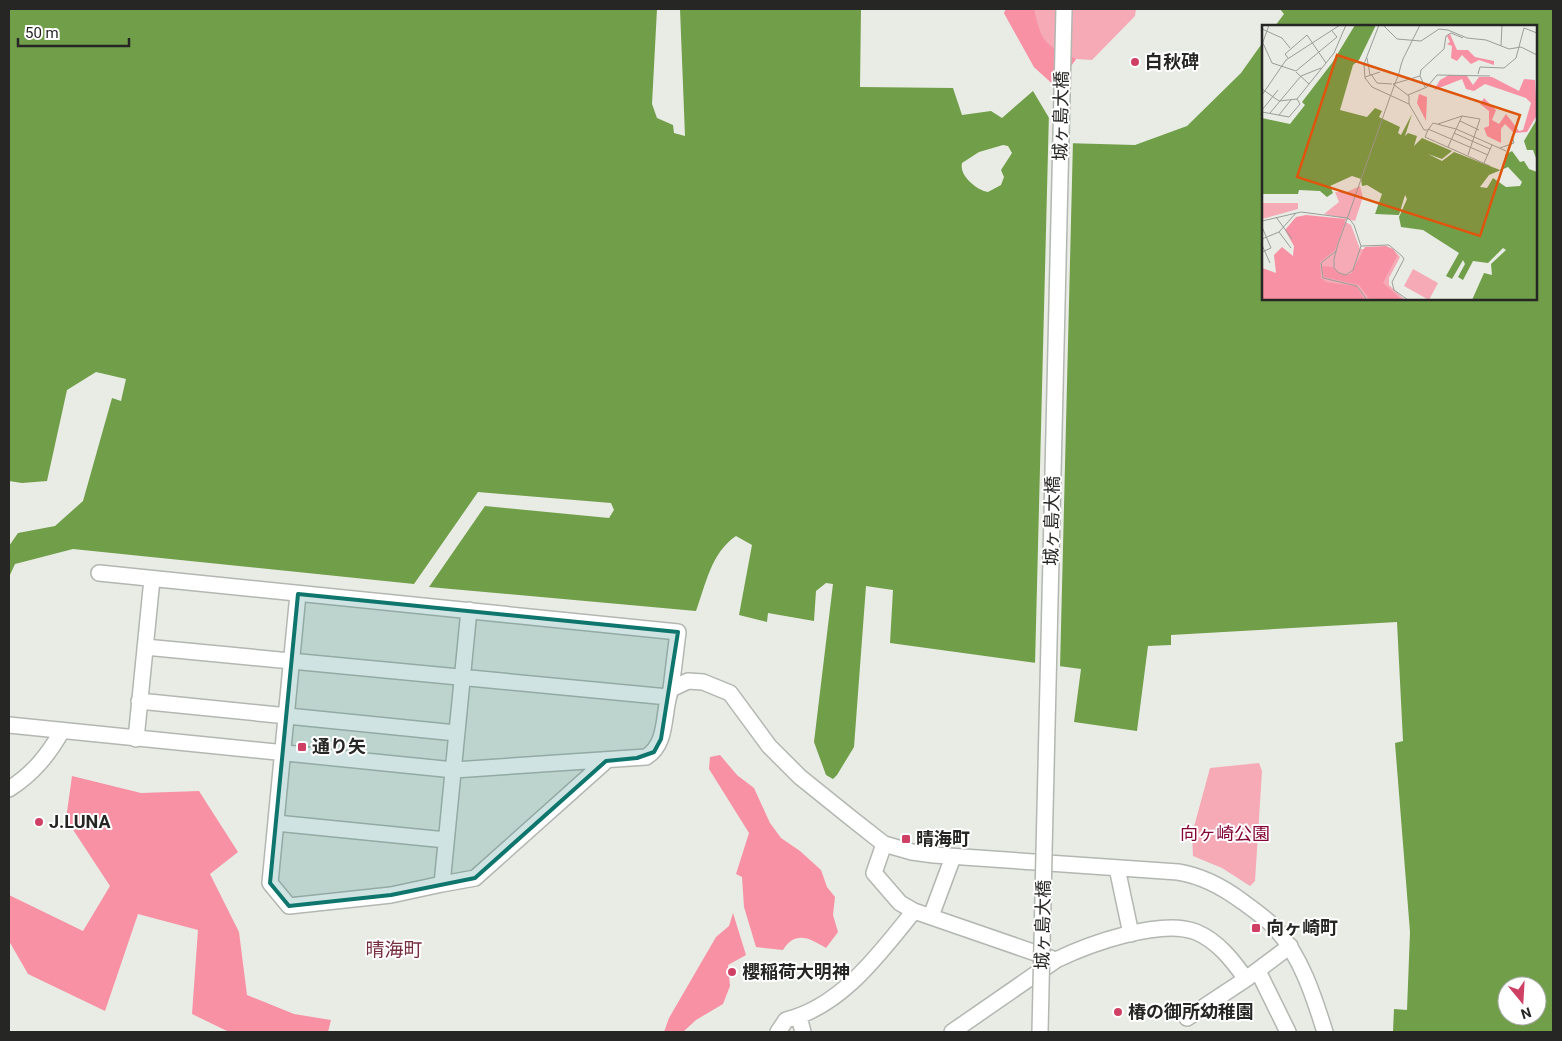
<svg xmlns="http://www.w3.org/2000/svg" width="1562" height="1041" font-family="Roboto,'Noto Sans JP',sans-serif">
<rect width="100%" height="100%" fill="#e8ece5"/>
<!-- green -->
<path fill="#f5aab6" d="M 1006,9 L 1136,9 L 1135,16 L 1092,60 L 1076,59 L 1056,87 L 1034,67 L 1004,13 Z
M 1259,763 L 1262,771 L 1255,881 L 1250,886 L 1222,868 L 1193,856 L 1192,834 L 1210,768 Z"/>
<!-- forest -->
<path fill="#f891a4" d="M 1006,9 L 1034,9 C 1042,44 1044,44 1076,59 L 1056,87 L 1034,67 L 1004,13 Z
M 720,755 L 737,775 L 754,788 L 770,823 L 781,838 L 800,851 L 821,870 L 827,887 L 835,897 L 833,915 L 838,932 L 826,948 C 810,938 795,930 783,950 L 756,947 L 744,907 L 742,877 L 736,874 L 749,833 L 709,769 L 710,757 Z
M 72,776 L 141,793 L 199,791 L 238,852 L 210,874 L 239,932 L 247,995 L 294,1014 L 331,1020 L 328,1032 L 229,1032 L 192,1014 L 198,930 L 138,914 L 105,1011 L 28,974 L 9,941 L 9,895 L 83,931 L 110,886 L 66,819 Z
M 733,913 L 746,955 L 728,965 L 730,986 L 723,1004 L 696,1020 L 683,1032 L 664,1032 L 669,1018 L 716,937 L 729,926 Z"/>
<!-- water -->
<path fill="#719e48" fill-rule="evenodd" d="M 9,9 L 657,9 L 652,104 L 657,118 L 673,125 L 674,133 L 685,136 L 680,9 L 861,9 L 860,87 L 953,88 L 962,115 L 991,111 L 1002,118 L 1033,91 L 1064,143 L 1135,145 L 1187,126 L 1241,73 L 1263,42 L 1263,299 L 1536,299 L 1536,26 L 1275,26 L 1284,14 L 1280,9 L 1553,9 L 1553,1032 L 1393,1032 L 1394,1009 L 1407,1010 L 1410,932 L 1395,743 L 1403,741 L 1397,622 L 1171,635 L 1171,645 L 1148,646 L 1137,731 L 1074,722 L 1081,669 L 890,643 L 893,590 L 866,586 L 854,747 L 837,775 L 833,779 L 826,775 L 814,742 L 833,584 L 826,583 L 816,591 L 814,621 L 768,613 L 767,622 L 739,615 L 752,545 L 736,536 C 711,553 706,584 696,611 L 429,587 L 485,506 L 609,518 L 614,510 L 611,503 L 478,492 L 414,584 L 73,549 L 15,564 L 9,577 L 9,546 L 18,533 L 55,526 L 83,501 L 112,398 L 121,401 L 126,379 L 96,372 L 67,390 L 47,481 L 22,483 L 9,481 ZM 1003,145 L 1008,146 L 1012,153 L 1001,170 L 1004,177 L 1001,185 L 988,192 C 977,190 959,176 962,163 L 979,152 ZM 1507,986 L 1537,986 L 1537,1016 L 1507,1016 Z"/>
<!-- pier -->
<path fill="#e8ece5" d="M 1049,112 L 1065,140 L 1073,140 L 1060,669 L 1035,665 Z"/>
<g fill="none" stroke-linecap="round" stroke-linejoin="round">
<defs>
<path id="minor" d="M 99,573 L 678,632 L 671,689
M 298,594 L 270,883 L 289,906 L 391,895 L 442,884 L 469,610
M 145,647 L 668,697
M 139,701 L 456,733
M 9,725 L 454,770 L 646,757 C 669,743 662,711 671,689 L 688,681 L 703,682 L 730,693 L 769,746 L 800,777 L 851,818 L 884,844 L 912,852 L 934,855 L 1178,872 C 1203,876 1223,887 1243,902 C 1254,910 1267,919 1276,929 C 1301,956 1314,997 1325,1032
M 136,739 L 152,579
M 9,789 C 33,774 48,755 62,731
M 276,823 L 446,840
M 884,844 L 874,873 L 900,903 L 914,911 L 1056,960 L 952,1032
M 1044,853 L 1064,9
M 1117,868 L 1131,934
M 442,884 L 475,878 L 606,761
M 931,916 L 953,857
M 1056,960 C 1089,944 1161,918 1196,932 C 1218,941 1233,961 1246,979
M 1258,971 L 1288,1032
M 799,1017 L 803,1032
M 1187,1018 L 1246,979 L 1290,946
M 778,1032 L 786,1020 C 842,1006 879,954 914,911"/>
</defs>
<!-- minor casing -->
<use href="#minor" stroke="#b3b7b1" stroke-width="18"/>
<!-- minor -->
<use href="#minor" stroke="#fff" stroke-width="15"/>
<defs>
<path id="minor-bridge" d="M 1040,1032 L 1044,853"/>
</defs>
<!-- minor-bridge casing -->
<use href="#minor-bridge" stroke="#b3b7b1" stroke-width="18" stroke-linecap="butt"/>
<!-- minor-bridge -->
<use href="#minor-bridge" stroke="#fff" stroke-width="15"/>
</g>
<!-- marked area -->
<path fill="#0f766e" fill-opacity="0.2" stroke="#0f766e" stroke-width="4" stroke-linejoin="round" d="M 298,594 L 678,632 L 661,739 L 654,752 L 637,758 L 606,761 L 475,878 L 391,895 L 289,906 L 270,883 Z"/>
<!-- markers -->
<g fill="#cf4065" stroke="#fff" stroke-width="2">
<circle cx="1135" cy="62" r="5"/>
<rect x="297" y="742" width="10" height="10" rx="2.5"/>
<circle cx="39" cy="822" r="5"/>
<rect x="901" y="834" width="10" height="10" rx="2.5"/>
<rect x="1251" y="923" width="10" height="10" rx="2.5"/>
<circle cx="732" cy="972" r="5"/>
<circle cx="1118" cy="1012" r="5"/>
</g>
<g text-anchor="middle" stroke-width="4" stroke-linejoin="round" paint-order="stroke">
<!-- poi labels -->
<g font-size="18" font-weight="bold" fill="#262725" stroke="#fff" text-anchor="start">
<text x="1145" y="68">白秋碑</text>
<text x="312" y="753">通り矢</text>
<text x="49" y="828">J.LUNA</text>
<text x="916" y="845">晴海町</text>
<text x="1266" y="934">向ヶ崎町</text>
<text x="742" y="978">櫻稲荷大明神</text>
<text x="1128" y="1018">椿の御所幼稚園</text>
</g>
<!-- street labels -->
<g font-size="18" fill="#262725" stroke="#fff">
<text transform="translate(1061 116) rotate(-89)" y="6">城ヶ島大橋</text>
<text transform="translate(1052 521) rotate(-89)" y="6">城ヶ島大橋</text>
<text transform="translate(1043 925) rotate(-89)" y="6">城ヶ島大橋</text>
</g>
<!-- park labels -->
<g font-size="18" fill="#850535" stroke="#fff">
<text x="1225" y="840">向ヶ崎公園</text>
</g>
<!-- neighbourhood labels -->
<g font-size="19" fill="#752e3e" stroke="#fff">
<text x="394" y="956">晴海町</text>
</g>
</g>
<!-- overview -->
<g transform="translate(1262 25)">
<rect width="275" height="275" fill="#e8ece5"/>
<path d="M 98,161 L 101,172 L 93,196 L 62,189 L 77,177 L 73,167 L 85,167 ZM 1,178 L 36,178 L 36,184 L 0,194 ZM 80,195 L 89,200 L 98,224 L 131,224 L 138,232 L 127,253 L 127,260 L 143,275 L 98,275 L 56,256 L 58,231 ZM 151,244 L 176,258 L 167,275 L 142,261 Z" fill="#f5aab6"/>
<path d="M 188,9 L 195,25 L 206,25 L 213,32 L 232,36 L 232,40 L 217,35 L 209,39 L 200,30 L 195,36 L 189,33 L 190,21 L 185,19 L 188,17 L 185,11 ZM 187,50 L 205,51 L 211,60 L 217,52 L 230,52 L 257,66 L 262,54 L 273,55 L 275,90 L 265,107 L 252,108 L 243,99 L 239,104 L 239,118 L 225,111 L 222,103 L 227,101 L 227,86 L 218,79 L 222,73 L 234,85 L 230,95 L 237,99 L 244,89 L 257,106 L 261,105 L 269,78 L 264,73 L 223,59 L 212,66 L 204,64 L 200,54 L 172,65 L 178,55 ZM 157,69 L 165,72 L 164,96 L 155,78 ZM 44,190 L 84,194 L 73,225 L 58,237 L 59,253 L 64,257 L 94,261 L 103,275 L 0,275 L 0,243 L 14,248 L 12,230 L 20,222 L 31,231 L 32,221 L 23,205 L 34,192 ZM 103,222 L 124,221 L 131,224 L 135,231 L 121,258 L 140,275 L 108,275 L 97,260 L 62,252 L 60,241 L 70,242 L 80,250 L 89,249 Z" fill="#f891a4"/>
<path d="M 93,0 L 114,0 L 97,35 L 91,40 L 78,85 L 105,92 L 113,83 L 120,86 L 117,92 L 138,102 L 136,108 L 139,110 L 150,89 L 143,111 L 146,108 L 155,111 L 152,121 L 160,113 L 190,126 L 180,134 L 166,129 L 180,136 L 192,127 L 238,145 L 243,140 L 243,130 L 250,126 L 258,137 L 262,136 L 267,144 L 275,147 L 275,275 L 210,275 L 222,248 L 230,250 L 229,239 L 244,225 L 241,223 L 226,238 L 211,236 L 201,255 L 196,252 L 203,239 L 201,235 L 190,254 L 184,251 L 197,228 L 161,205 L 139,202 L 137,192 L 145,174 L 143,170 L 137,190 L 113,189 L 120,169 L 105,160 L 100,161 L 99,154 L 90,151 L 68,161 L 71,168 L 65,172 L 58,166 L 37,165 L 36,169 L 0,169 L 0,93 L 28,99 L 43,80 L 40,77 L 70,38 ZM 246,142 L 260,157 L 258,161 L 244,162 L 231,153 L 225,163 L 218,162 L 227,150 ZM 275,94 L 275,132 L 274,133 L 271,125 L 265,125 L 262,116 Z" fill="#719e48" fill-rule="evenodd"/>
<path fill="none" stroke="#9a9d98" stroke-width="1" d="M 117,0 L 102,39 L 103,53 L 110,62 L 147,79 L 162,105 L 166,105 L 171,98 L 194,104 L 244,126M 121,0 L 135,14 L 159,16 L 177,4 L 186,5 L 205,13 L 224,15 L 247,24 L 259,22 L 275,30M 0,4 L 20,13 L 28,23M 0,16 L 10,38 L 34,46 L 75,12 L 70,6M 1,17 L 7,0M 239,21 L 240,0M 26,33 L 23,29 L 45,10 L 64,38M 105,33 L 108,50M 34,47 L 47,59M 109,49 L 115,58 L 130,59M 216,49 L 218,42 L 242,43 L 254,33 L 262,3 L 275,8M 103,52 L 118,47M 163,62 L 158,51 L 159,45 L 182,24 L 184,11 L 189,8 L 201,13M 0,64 L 17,76 L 35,74 L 72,28 L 84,0M 0,70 L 24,35 L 78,0M 146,70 L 165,62 L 175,50 L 228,51M 147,79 L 147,71 L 131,59 L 158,51M 0,85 L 16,65M 0,87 L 27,92 L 38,79 L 35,74M 8,88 L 39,51 L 59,43M 17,90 L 29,75M 198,96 L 217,105M 176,99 L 200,91M 166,104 L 226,130M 166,105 L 163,112 L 228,141M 192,108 L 228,124M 186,122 L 200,91 L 218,94 L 206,130M 238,123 L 252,118 L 250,111M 222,138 L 230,120M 14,192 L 30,214M 0,196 L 39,187 L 85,193 L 87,194 L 89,196 L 92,200 L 99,221 L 91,245 L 84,250 L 77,248 L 72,243 L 72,234 L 76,219 L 84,197 L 128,72 L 137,48 L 139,40 L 141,34 L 158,0M 0,202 L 9,223 L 0,227M 17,207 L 29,223M 0,214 L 17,207 L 34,188M 0,220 L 8,238M 99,221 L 127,220 L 140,231 L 142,234 L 130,257 L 132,265 L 146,275M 74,226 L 59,238 L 61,253 L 95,261 L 105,275"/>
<path fill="#de560d" fill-opacity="0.15" stroke="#de560d" stroke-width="2.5" d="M 75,30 L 258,90 L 218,211 L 35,152 Z"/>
<rect width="275" height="275" fill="none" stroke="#262725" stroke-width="2.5"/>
</g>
<!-- border -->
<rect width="1562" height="1041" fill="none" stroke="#262725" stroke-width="20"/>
<!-- north arrow -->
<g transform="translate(1522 1001) rotate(162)"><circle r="24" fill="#ffffff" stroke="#a8a9a8"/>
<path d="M0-4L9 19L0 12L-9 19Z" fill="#cf4065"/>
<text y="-8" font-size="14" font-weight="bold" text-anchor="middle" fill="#262725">N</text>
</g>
<!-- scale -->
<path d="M18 38v8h111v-8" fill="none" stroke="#262725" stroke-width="2.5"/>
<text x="25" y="38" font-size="15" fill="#262725" stroke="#ffffff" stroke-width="4" paint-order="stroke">50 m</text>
</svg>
